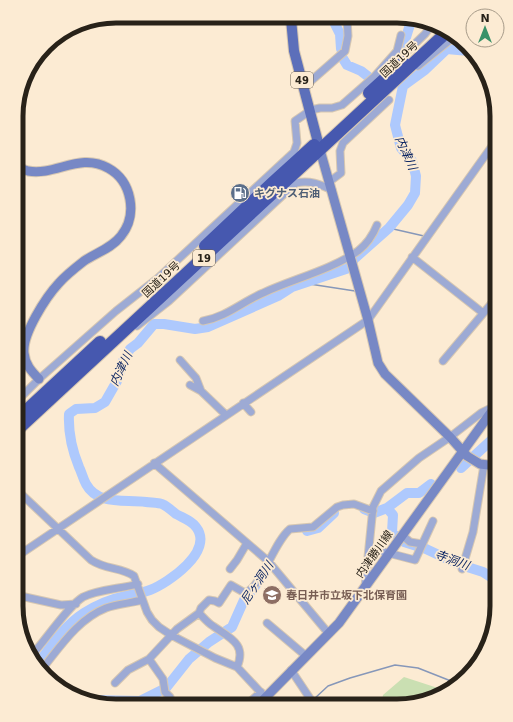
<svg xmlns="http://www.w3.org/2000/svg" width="513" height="722" font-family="'DejaVu Sans','Noto Sans JP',sans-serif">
<rect width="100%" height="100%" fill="#fcebd3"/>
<!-- green -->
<path fill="#cadfb2" d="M 404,677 L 447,691 C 434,701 398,706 381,706 L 383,695 Z"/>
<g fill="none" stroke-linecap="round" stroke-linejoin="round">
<!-- stream -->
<path stroke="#8697b9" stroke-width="1.5" d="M 389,228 L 424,236
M 303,283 L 355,291
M 314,699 L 328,686 L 350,678 L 395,665 L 418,668 L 456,683"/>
<!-- river -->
<path stroke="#aec9fd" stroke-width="10" d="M 332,18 L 340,34 L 341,49
M 342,57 L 347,65 L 361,71 L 370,78
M 403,86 L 425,70 L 447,49 L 469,51
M 461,468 L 497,435
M 387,508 L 393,515 L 392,532 L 395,535
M 364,509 L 374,513 L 387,508 L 407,493 L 419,493 L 431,484
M 307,531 L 318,528 L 334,513
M 404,542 L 426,549 L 458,564 L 483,572 L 497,581
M 38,664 C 51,646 65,625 84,613 C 97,605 111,599 126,596 C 134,594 142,593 150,590 C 168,583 215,551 196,527 C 192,521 183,518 176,514 C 172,511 168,507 164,505 C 159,502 151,503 146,502 C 125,499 98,506 86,484 C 83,479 82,473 79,467 C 72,450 68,434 69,414 L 76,409 L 95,408 L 105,402 L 117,381 L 123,361 L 130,349 L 138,343 L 154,324 L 164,324 L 195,329 L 208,327 L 278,296 L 292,287 L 349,268 L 354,259 L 389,228 L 408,205 L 415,193 L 416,176 L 412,161 L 401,148 L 395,125 L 403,86 L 403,47 L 412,18
M 91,700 L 140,701 L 166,688 L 189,659 L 209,642 L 232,627 L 244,600 L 256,585"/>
<defs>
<path id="street" d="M 396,62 L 425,34 L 431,26
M 418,66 L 455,36
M 304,87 L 345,51 L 348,36 L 347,18
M 329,182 L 341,173 L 340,151 L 343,143 L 389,100
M 412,257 L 483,313
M 203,321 C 226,317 242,302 263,293 C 293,279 331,270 358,251 C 367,244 373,235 377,225
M 137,326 L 169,301 L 296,183 C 310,180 319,184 332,190
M 180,360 L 196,378 L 201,391
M 443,361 L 497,297
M 190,385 L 201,391 L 226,415
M 16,402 L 39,379 L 116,311 L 158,278 L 294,152 L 297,143 L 295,121 L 311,110 L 320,108 L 332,108 L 342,105 L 374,77 L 397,51 L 401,35
M 243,403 L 251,412
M 154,463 L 268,561 L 329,634
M 16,489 L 91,560 C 106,570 121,567 134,576 L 147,612 L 152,620 L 159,627 L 171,635 L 215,658 L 237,667 L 265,697
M 402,535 L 410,542 L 422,544
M 369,548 L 415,560 L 433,521
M 16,557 L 368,320 L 497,139
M 230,569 L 237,560 L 247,543
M 462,569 L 473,532 L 484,465
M 365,587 L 373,507 L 381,491 L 419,458 L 450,437 L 481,413 L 495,406
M 16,595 L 61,605 L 76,604
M 267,623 L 306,656
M 31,656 C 44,642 69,605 83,597 C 100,589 120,589 138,584
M 149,659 L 163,679 L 165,692 L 170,697 L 168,701 L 164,705
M 237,667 C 247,644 230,638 213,626 C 208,623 204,618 199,613 L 201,608 L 209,600 L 215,601 L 219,603 L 231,585 L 245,593 C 262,587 273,543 290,529 L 313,527 L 337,507 L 343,505 L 354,504 L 373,511
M 42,669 C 60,647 78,619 106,608 C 117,604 131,603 142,600
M 291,670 L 315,706
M 115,683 L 128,670 L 149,659 L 177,629 L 199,613
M 245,706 L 261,692"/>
<path id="secondary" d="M 320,150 L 368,320 L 378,363 L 385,374 L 450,437 L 467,456 L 480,464 L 497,466
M 17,166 C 20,168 24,170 28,171 C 56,176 80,152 108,168 C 132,181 138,215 121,236 C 112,248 96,253 84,261 C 75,268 66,275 59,283 C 46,297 22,334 24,353 C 25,364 31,371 39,379
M 257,706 L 339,623 L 497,404"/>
<path id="primary" d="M 291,19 L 294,51 L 320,150"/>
<path id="highway" d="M 369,93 L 403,62
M 205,246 L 273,182 L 314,145
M 17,419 L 100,342
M 16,431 L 447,32"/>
</defs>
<!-- street casing -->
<use href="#street" stroke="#d6c7b2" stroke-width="9"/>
<!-- secondary casing -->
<use href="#secondary" stroke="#d6c7b2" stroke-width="11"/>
<!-- primary casing -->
<use href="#primary" stroke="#d6c7b2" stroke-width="12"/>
<!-- highway casing -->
<use href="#highway" stroke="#d6c7b2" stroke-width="14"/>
<!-- street -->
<use href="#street" stroke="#9daad4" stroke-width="7"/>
<!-- secondary -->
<use href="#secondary" stroke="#7788c5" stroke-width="9"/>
<!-- primary -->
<use href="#primary" stroke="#5c6fba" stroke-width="10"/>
<!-- highway -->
<use href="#highway" stroke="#4658af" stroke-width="12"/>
</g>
<!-- icons -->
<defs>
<symbol id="fuel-disc" viewBox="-11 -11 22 22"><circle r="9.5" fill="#5c6f8a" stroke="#fcebd3"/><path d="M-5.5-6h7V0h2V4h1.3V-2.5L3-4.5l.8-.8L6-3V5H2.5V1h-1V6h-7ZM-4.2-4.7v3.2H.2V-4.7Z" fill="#fff"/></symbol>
<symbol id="school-disc" viewBox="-11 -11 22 22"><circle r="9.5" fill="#8d6e63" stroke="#fcebd3"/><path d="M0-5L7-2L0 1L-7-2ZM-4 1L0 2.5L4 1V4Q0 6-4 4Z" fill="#fff"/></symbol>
</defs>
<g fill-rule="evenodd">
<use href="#fuel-disc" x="229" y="182" width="22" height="22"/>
<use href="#school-disc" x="261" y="584" width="22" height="22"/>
</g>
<g text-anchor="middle" stroke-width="3.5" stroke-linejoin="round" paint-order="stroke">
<!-- shield labels -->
<g fill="#fcebd3" stroke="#685e51" stroke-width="1">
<rect x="291" y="72" width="22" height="16" rx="3"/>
<rect x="193" y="250" width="22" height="16" rx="3"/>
</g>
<g font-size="10" font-weight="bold" fill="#282219">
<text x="302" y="84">49</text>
<text x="204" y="262">19</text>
</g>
<!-- street labels -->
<g font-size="11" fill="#282219" stroke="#fcebd3">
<text transform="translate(399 59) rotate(-43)" y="4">国道19号</text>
<text transform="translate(161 279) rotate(-43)" y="4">国道19号</text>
<text transform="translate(374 554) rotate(-55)" y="4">内津勝川線</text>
</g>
<!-- service labels -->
<g font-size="11" font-weight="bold" fill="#4e5e75" stroke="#fcebd3" text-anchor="start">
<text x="254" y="197">キグナス石油</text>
</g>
<!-- education labels -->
<g font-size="11" font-weight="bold" fill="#785e54" stroke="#fcebd3" text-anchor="start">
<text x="286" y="599">春日井市立坂下北保育園</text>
</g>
<!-- water labels -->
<g font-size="12" font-style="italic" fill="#102965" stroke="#fcebd3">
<text transform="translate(406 153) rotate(66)" y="4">内津川</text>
<text transform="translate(121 369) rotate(-65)" y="4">内津川</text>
<text transform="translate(452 560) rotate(20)" y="4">寺洞川</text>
<text transform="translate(257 583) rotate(-56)" y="4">尼ヶ洞川</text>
</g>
</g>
<!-- crop -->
<path d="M0 0H513V722H0ZM116 23H397A93 93 0 0 1 490 116V606A93 93 0 0 1 397 699H116A93 93 0 0 1 23 606V116A93 93 0 0 1 116 23Z" fill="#fcebd3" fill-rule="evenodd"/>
<path fill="none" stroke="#282219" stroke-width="5" d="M116 23H397A93 93 0 0 1 490 116V606A93 93 0 0 1 397 699H116A93 93 0 0 1 23 606V116A93 93 0 0 1 116 23Z"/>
<!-- north arrow -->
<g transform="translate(485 28)"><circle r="19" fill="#fcebd3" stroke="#a79b89"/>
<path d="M0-3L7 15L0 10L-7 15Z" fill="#399268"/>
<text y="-6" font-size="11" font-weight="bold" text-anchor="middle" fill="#282219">N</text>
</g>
</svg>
